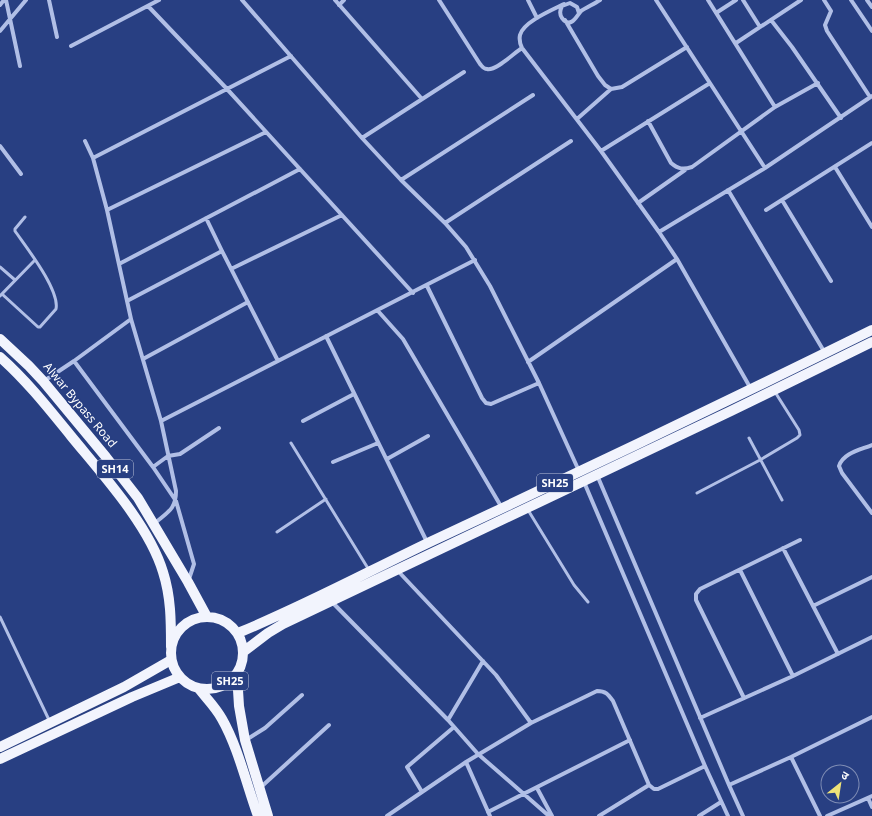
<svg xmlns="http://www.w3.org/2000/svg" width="872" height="816" font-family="'Noto Sans','Noto Sans Devanagari',sans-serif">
<rect width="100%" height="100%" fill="#283f82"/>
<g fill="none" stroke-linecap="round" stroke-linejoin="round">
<!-- lane -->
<path stroke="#b1bfe6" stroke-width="3" d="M 0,267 L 15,280
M 2,294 L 38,327 L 40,327 L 56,309 C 60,290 26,247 15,231 L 15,229 L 25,217
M 0,296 L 35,260
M 749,438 L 782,500
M 291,443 L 369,570
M 697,493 L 760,460 L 797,438 L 800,435 L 799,430 L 775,392
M 528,510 L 574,585 L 588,602
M 277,532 L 326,499
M 0,617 L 50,722"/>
<!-- street -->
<path stroke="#b1bfe6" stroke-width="4" d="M 6,0 L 20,66
M 49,0 L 57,37
M 242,0 L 362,138 L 401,180 L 445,223 L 466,247 L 490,286 L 539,383 L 579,471
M 335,0 L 422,99
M 439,0 L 480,64 C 482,66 483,69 487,69 C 496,71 514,53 522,48
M 528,0 L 537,18
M 656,0 L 765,168
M 708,0 L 775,107
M 743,0 L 760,27
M 824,0 L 831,11 L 825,25 L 827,31 L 870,97
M 851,0 L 872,31
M 867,0 L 872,7
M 564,4 C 552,10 523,22 520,35 C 519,40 520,44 522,48 L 601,151 L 659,232 L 677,259 L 751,389
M 0,5 L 4,0
M 339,5 L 344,0
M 148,6 L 227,89 L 413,293
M 579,13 L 577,7 L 570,3 L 562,6 C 560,10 559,14 562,18 C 571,30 577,15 581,11 C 587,7 594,4 600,0
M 716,13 L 736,0
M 565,20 L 598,76 L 605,85 L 611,89 L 622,87 L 687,47
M 771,20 L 792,47 L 841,118
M 0,31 L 26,0
M 736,43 L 801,0
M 71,46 L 159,0
M 577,119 L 611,89
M 648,121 L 671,163 C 678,169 683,170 692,167 L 775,107 L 818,83
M 362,138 L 464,72
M 85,141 L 93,158 L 107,210 L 131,319 L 161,421 L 176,491 C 176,509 168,512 155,523
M 0,146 L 21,174
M 601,151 L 710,83
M 93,158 L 291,56
M 835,167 L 872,227
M 401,180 L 533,95
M 728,190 L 825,353
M 782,200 L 831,281
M 638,203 L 685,170
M 107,210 L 266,132
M 766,210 L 872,143
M 206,218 L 222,251 L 278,361
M 445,223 L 571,141
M 659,232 L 765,168 L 872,96
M 119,264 L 300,169
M 231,269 L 342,215
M 427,286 L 482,398 L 486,403 L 491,404 L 539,383
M 127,301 L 222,251
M 378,311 L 403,339 L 502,508
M 326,336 L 427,542
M 143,359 L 248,302
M 74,361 L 153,467 L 176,501 L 194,564 L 189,579
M 528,362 L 677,259
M 44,381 L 74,361 L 131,319
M 161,421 L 475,260
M 303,421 L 354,394
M 872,445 C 860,450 843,453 839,466 L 842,473 L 872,513
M 387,459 L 428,436
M 333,462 L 378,443
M 153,467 L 168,456 L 180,454 L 219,428
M 597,475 L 729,785 L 743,816
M 584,482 L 705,766 L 728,816
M 783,548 L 838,654
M 397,570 L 496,675 L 531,723
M 740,570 L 793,676
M 331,601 L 448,720 L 478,754 L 549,816
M 813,606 L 872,577
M 744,698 L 696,600 L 696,594 L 700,589 L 800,540
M 700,718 L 793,676 L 872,637
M 448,720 L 483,661
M 246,740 L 265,728 L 302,695
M 791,757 L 820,816
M 466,762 L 490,816
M 729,785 L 791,757 L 872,717
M 261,787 L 329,725
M 537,788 L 552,816
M 422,792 L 466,762 L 531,723 L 597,691 C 606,691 608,694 613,701 L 649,785 L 654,789 L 658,789 L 705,766
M 868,798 L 872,807
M 488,812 L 630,740
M 387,816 L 422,792 L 407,767 L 454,727
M 599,816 L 649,785
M 699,816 L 721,802
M 827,816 L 872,796"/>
<!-- primary -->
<path stroke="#f2f4fd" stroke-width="10" d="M 0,339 L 29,366 L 43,381 L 106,457 L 138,498 L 188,582 L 207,617
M 0,357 C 27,381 49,409 71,436 C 102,474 149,525 163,572 C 171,597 171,621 171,647
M171 653a36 36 0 1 1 72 0a36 36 0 1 1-72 0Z
M 238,633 C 304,606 367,572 432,541 C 580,472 726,402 872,330
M 243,652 L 268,633 L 283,624 L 731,411 L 872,342
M 237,674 L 239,706 L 245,740 L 268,816
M 199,689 C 207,699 216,708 222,719 C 238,747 247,786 258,816
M 0,747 L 124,687 L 171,660
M 0,759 L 132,697 L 180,677"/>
</g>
<g text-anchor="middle" stroke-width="3" stroke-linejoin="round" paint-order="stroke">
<!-- shield labels -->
<g fill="#283f82" stroke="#bec5da" stroke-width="1">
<rect x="97" y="460" width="36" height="18" rx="3"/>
<rect x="537" y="474" width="36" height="18" rx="3"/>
<rect x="212" y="672" width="36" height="18" rx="3"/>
</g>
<g font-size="11" font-weight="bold" fill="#fff">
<text x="115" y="473">SH14</text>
<text x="555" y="487">SH25</text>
<text x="230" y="685">SH25</text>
</g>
<!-- street labels -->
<g font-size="12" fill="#fff" stroke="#283f82">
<text transform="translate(80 405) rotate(50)" y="4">Alwar Bypass Road</text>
</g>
</g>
<!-- north arrow -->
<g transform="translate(840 784) rotate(30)"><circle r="19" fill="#283f82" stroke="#7e8cb4"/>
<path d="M0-3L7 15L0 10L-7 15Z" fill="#eee278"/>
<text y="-6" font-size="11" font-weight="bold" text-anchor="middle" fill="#ffffff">उ</text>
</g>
</svg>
